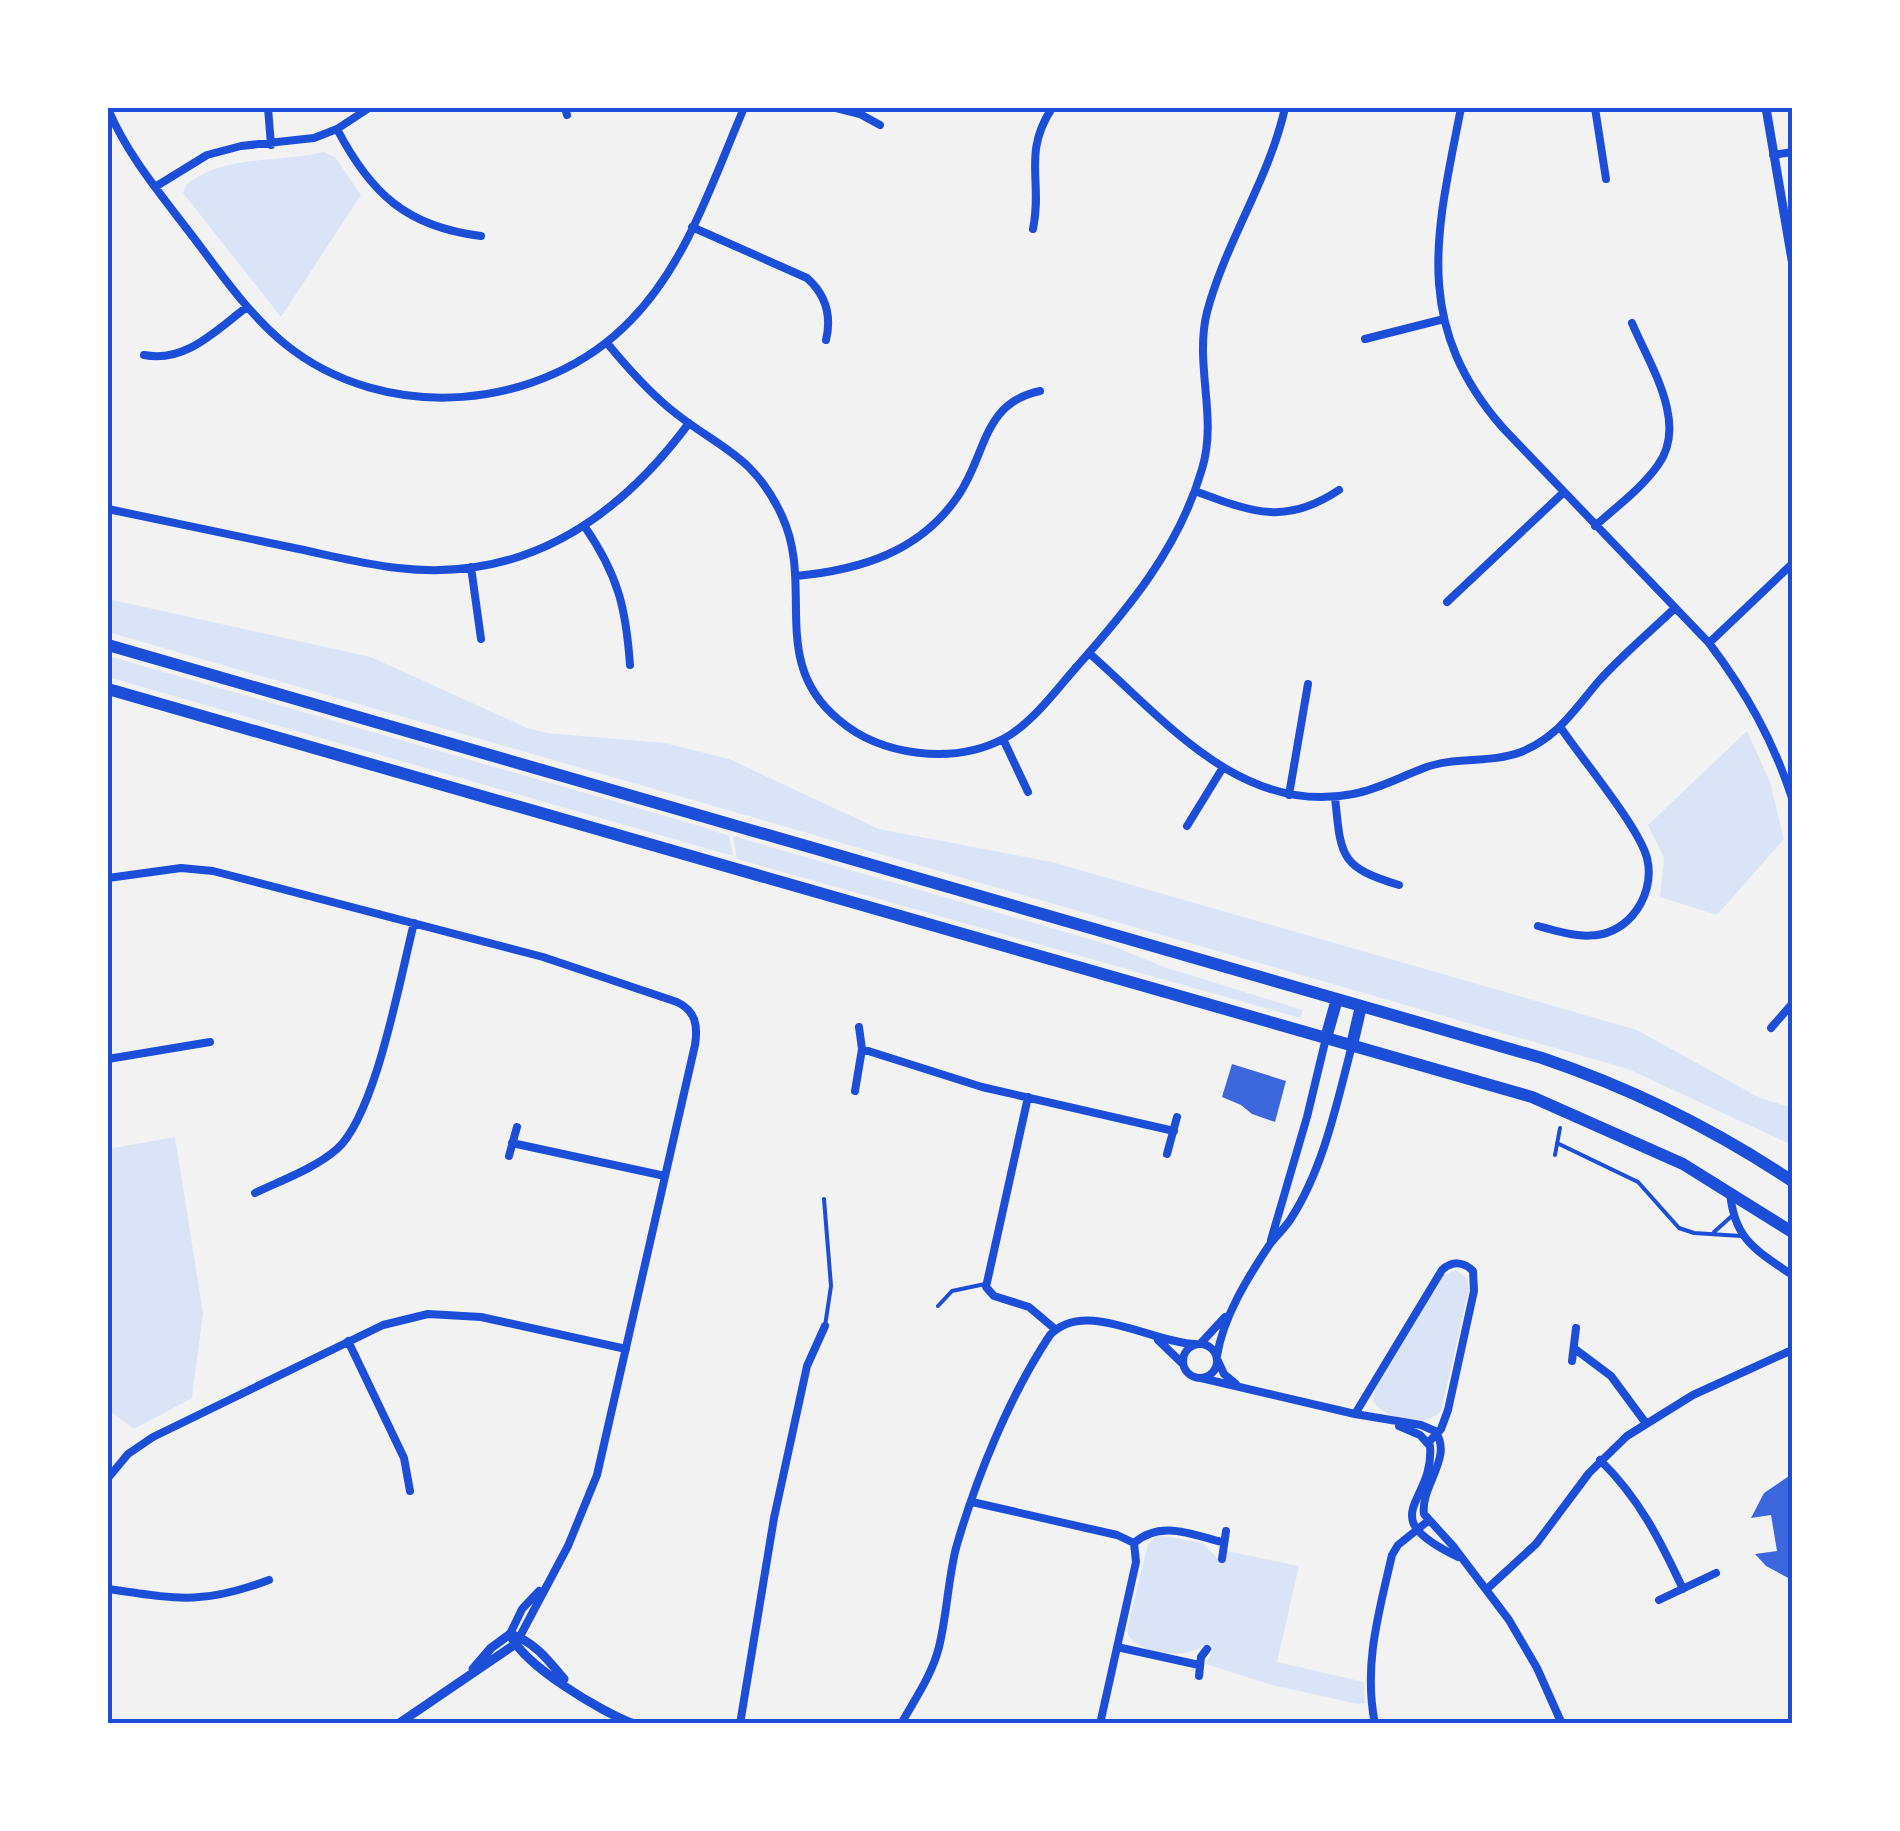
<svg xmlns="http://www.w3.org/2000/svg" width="1900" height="1831" font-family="'Varela Round',sans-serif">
<rect width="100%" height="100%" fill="#f2f2f2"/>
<!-- green -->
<path fill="#dbe4f7" d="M 324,152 L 335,157 L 361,195 L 281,317 L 183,193 L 186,185 C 224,154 279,163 324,152 Z
M 108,599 L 371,657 L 527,728 L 546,733 L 665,743 L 729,759 L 879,829 L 1052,862 L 1637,1030 L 1760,1098 L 1790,1107 L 1792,1145 L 1628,1069 L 108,632 Z
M 108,656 L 700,826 L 729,836 L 733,856 L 108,677 Z
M 1747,731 L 1770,782 L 1784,839 L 1717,915 L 1660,897 L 1664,858 L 1648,825 Z
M 733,836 L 1110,945 L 1164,967 L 1303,1010 L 1300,1018 L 737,859 Z
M 175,1137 L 203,1313 L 192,1398 L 134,1429 L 108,1410 L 108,1149 Z
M 1456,1270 L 1467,1278 L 1469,1289 L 1441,1411 C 1425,1429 1386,1420 1373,1401 L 1375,1389 L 1444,1275 Z
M 1158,1535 L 1203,1543 L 1218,1559 L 1227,1560 L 1227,1551 L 1299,1566 L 1277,1662 L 1364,1682 L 1365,1703 L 1357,1704 L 1272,1685 L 1206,1664 L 1212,1651 L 1204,1646 C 1183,1659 1143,1656 1128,1635 L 1128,1626 L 1148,1544 Z"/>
<!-- building -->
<path fill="#3d67dc" d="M 1232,1064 L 1286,1081 L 1275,1122 L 1252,1114 L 1241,1105 L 1222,1097 Z
M 1792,1474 L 1792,1580 L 1766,1566 L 1755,1554 L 1777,1551 L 1771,1515 L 1751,1518 L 1764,1493 Z"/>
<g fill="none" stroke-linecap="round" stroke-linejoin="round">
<!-- service -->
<path stroke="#1d4ed8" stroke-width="4" d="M 1557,1143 L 1638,1182 L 1679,1228 L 1694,1233 L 1741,1236
M 1555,1155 L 1560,1128
M 824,1199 L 831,1286 L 825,1326
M 1714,1232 L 1733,1215
M 938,1306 L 952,1291 L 985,1284"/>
<!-- minor -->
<path stroke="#1d4ed8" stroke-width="8" d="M 268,108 L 271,145
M 565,108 L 567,115
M 836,108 L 860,114 L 880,125
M 1461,108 C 1437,231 1411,323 1503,428 L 1709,643 C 1746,692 1773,740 1792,798
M 1595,108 L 1606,179
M 108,109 C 127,154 158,191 187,229 C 218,269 246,312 285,344 C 385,425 543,412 631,320 C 687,263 713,180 744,108
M 337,129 C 371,194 407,227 481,236
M 1773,155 L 1792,152
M 155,187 L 207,155 L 241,146 L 314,138 L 337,129 L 369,108
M 692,227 L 807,278 C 826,295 832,315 826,340
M 1033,229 C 1043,181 1022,154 1052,108
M 1365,339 L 1444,319
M 607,343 C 626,366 646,389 669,408 C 717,448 753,453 782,516 C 815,587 768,662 839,720 C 881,756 953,765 1003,739 C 1031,724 1052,695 1073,671 C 1127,610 1179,549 1202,469 C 1218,417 1194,365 1207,312 C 1226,241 1269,179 1285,108
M 144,355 C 186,363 216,330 247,307
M 1195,491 C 1252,512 1285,526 1339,490
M 108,509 C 170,522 232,535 294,548 C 328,555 363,564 398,568 C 524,583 618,519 689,423
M 1595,526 C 1616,507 1642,488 1658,465 C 1689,423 1649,364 1632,323
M 585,527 C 618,575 626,608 630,665
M 471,567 L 481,639
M 796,576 C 860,570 920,552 958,496 C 987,454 982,403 1040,391
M 1447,602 L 1564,492
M 1709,643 L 1792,564
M 1089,653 C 1164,719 1241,816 1353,794 C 1379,789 1400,777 1424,768 C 1455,756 1489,764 1521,752 C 1558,737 1574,710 1598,682 C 1622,655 1650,632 1675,608
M 1003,739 L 1028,792
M 1289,795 L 1308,684
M 1335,797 C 1341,856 1339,867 1399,885
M 1187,826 L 1222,769
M 108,878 L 181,868 L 213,871 L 543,957 L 677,1002 C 696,1011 698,1026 695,1045 L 597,1475 L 568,1546 L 518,1640
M 1538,926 C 1571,935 1605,946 1632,916 C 1646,900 1652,878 1647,858 C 1639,827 1581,758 1561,728
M 859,1027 L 862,1049
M 1771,1028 L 1792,1004
M 108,1059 L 210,1042
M 855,1091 L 862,1049 L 982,1087 L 1174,1131
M 1028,1097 L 986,1287 L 994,1296 L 1029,1307 L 1055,1329
M 512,1143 L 665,1176
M 1167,1154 L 1177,1117
M 509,1156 L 517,1127
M 1730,1192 C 1734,1240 1756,1250 1792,1275
M 255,1193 C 282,1180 314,1169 337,1149 C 376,1114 400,978 414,923
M 1271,1240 L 1307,1117 L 1326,1038
M 1158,1340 L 1183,1364
M 348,1341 L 404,1458 L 410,1491
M 1201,1343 L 1225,1317
M1183 1361a17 17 0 1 1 34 0a17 17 0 1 1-34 0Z
M 1575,1349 L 1611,1376 L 1645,1422
M 1217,1356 C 1223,1317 1248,1277 1270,1244 C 1276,1236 1284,1229 1290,1220 C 1323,1170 1337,1103 1352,1045
M 1218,1361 L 1224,1374 L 1236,1384
M 1572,1361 L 1576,1328
M 1201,1378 L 1355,1414 L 1421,1425 L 1435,1431 C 1454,1457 1420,1486 1424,1514 L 1453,1546 L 1509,1620 L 1537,1668 L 1562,1724
M 1355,1414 L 1442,1270 C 1452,1261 1463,1261 1473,1271 L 1474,1291 L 1448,1410 L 1441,1429 L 1428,1443
M 1399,1426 L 1420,1435 L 1430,1446 C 1435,1504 1371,1515 1458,1557
M 1600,1460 C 1639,1498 1660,1540 1683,1589
M 108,1478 L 128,1454 L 153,1437 L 383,1325 L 428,1314 L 481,1317 L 626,1349
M 972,1502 L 1117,1535 L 1134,1543 L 1136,1562 L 1100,1724
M 1134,1543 C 1160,1520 1191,1534 1222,1542
M 1222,1559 L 1226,1531
M 108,1589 C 177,1599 202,1605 269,1580
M 1487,1589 L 1536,1544 L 1589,1473 L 1627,1436 L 1693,1395 L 1792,1350
M 1659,1600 L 1716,1573
M 510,1634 L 522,1609 L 539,1591
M 1117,1647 L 1199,1665
M 1199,1676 L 1201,1657 L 1207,1649
M 740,1724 L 774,1518 L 807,1366 L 825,1326
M 901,1724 C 915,1699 932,1675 939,1647 C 947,1614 948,1580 956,1548 C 976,1478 1010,1395 1050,1335 C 1085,1298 1152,1343 1195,1344
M 1375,1724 C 1363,1665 1379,1612 1392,1555 L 1398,1545 L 1428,1521"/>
<!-- tertiary -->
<path stroke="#1d4ed8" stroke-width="9" d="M 1766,108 L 1792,260
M 510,1634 C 523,1665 601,1712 634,1724
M 510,1634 C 534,1641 549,1661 564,1679
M 473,1669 L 491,1648 L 510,1634
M 398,1724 L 514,1645"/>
<!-- trunk -->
<path stroke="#1d4ed8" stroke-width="12" d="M 108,645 L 1542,1058 C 1631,1088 1714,1129 1792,1181
M 108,689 L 1532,1097 L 1683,1164 L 1792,1232
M 1326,1038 L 1337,999
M 1352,1045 L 1361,1006"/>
</g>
<!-- border -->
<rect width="1900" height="1831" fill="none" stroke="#ffffff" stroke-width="220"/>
<rect x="110" y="110" width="1680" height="1611" fill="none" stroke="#1d4ed8" stroke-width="4"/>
</svg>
